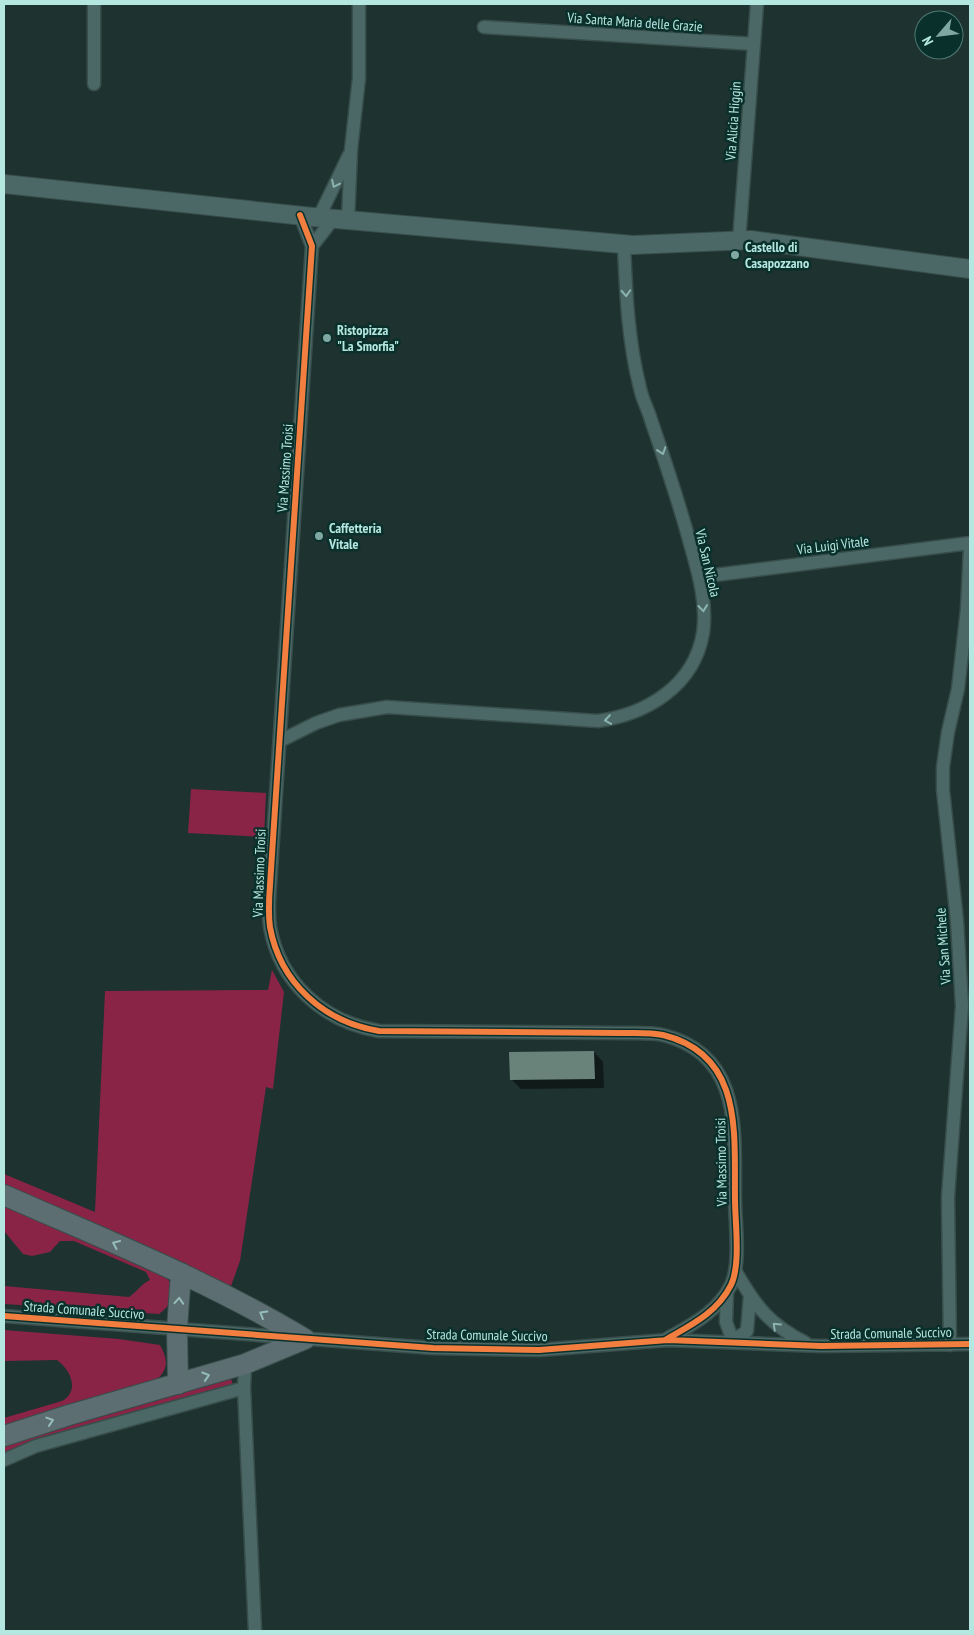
<svg xmlns="http://www.w3.org/2000/svg" width="974" height="1635" font-family="'PT Sans Narrow',sans-serif">
<rect width="100%" height="100%" fill="#1e3230"/>
<!-- green -->
<path fill="#8a2446" d="M 191,789 L 266,793 L 264,837 L 188,833 Z
M 272,970 L 284,992 L 273,1089 L 266,1087 L 240,1261 L 231,1286 L 4,1187 L 4,1174 L 95,1212 L 105,991 L 268,990 Z
M 4,1206 L 161,1273 C 179,1287 176,1301 159,1314 L 4,1304 L 4,1286 L 129,1297 C 137,1292 141,1284 150,1280 L 146,1272 L 74,1241 L 60,1241 L 50,1252 L 32,1256 L 23,1254 L 4,1231 Z
M 4,1330 L 119,1339 L 160,1345 C 168,1359 169,1370 155,1381 L 4,1426 L 4,1418 L 62,1401 C 80,1391 71,1370 57,1360 L 4,1361 Z
M 231,1379 L 233,1385 L 4,1453 L 4,1445 Z"/>
<!-- shadow -->
<path fill="#0007" d="M 594,1052 L 603,1062 L 604,1088 L 521,1089 L 511,1079 Z"/>
<!-- building -->
<path fill="#69837b" d="M 594,1051 L 595,1079 L 510,1080 L 509,1052 Z"/>
<g fill="none" stroke-linecap="round" stroke-linejoin="round">
<defs>
<path id="minor" d="M 94,4 L 94,84
M 484,27 L 754,44
M 300,215 L 312,246 L 270,885 C 269,898 268,913 270,927 C 280,983 324,1022 379,1031 L 621,1033 C 634,1033 650,1032 663,1035 C 744,1055 734,1133 735,1199 C 735,1223 741,1264 731,1285 C 717,1313 691,1325 665,1340
M 319,217 L 349,155
M 348,220 L 351,150 L 359,78 L 359,4
M 739,241 L 757,4
M 312,246 L 334,218
M 699,577 L 970,543
M 280,741 L 316,723 L 339,715 L 387,707 L 598,721 C 647,714 694,686 703,633 C 708,600 696,566 688,536 C 677,497 664,458 651,420 C 648,409 642,399 640,388 C 628,341 626,293 624,245
M 736,1272 C 756,1307 770,1325 806,1343
M 727,1292 L 726,1322 L 733,1341
M 4,1316 L 433,1348 L 539,1350 L 668,1340 L 821,1346 L 970,1344
M 733,1341 L 747,1331 L 750,1295
M 950,1345 L 948,1197 L 962,1006 L 957,921 L 943,790 L 943,767 L 948,732 L 958,689 L 967,609 L 970,548
M 245,1364 L 244,1388 L 255,1631
M 4,1460 L 36,1446 L 244,1388"/>
<path id="secondary" d="M 4,184 L 313,217 L 633,245 L 751,240 L 970,269"/>
<path id="trunk" d="M 4,1195 C 106,1240 209,1281 305,1339
M 178,1384 L 177,1329 L 181,1273
M 4,1436 L 69,1415 L 245,1364 L 305,1339"/>
</defs>
<!-- minor casing -->
<use href="#minor" stroke="#374e4b" stroke-width="15"/>
<!-- secondary casing -->
<use href="#secondary" stroke="#374e4b" stroke-width="20"/>
<!-- trunk casing -->
<use href="#trunk" stroke="#374e4b" stroke-width="22"/>
<!-- minor -->
<use href="#minor" stroke="#4c6866" stroke-width="12"/>
<!-- secondary -->
<use href="#secondary" stroke="#4c6866" stroke-width="18"/>
<!-- trunk -->
<use href="#trunk" stroke="#5c6e72" stroke-width="20"/>
<defs>
<path id="cycleway" d="M 300,215 L 312,246 L 270,885 C 269,898 268,913 270,927 C 280,983 324,1022 379,1031 L 621,1033 C 634,1033 650,1032 663,1035 C 744,1055 734,1133 735,1199 C 735,1223 741,1264 731,1285 C 717,1313 691,1325 665,1340
M 4,1316 L 433,1348 L 539,1350 L 668,1340 L 821,1346 L 970,1344"/>
</defs>
<!-- cycleway casing -->
<use href="#cycleway" stroke="#0a302c" stroke-width="9"/>
<!-- cycleway -->
<use href="#cycleway" stroke="#f27e40" stroke-width="6"/>
</g>
<!-- one-way arrows -->
<defs><path id="oneway-chevron" d="M-2-3.5L2.5 0L-2 3.5" fill="none" stroke-width="1.6" stroke-linecap="round" stroke-linejoin="round" transform="scale(1.25)"/></defs>
<g stroke="#8bb4b0">
<use href="#oneway-chevron" transform="translate(335 184) rotate(116)"/>
<use href="#oneway-chevron" transform="translate(626 293) rotate(87)"/>
<use href="#oneway-chevron" transform="translate(662 451) rotate(71)"/>
<use href="#oneway-chevron" transform="translate(703 608) rotate(84)"/>
<use href="#oneway-chevron" transform="translate(608 720) rotate(172)"/>
<use href="#oneway-chevron" transform="translate(776 1326) rotate(-136)"/>
</g>
<g stroke="#96bdba">
<use href="#oneway-chevron" transform="translate(116 1244) rotate(-156)"/>
<use href="#oneway-chevron" transform="translate(179 1301) rotate(-86)"/>
<use href="#oneway-chevron" transform="translate(263 1314) rotate(-149)"/>
<use href="#oneway-chevron" transform="translate(206 1376) rotate(-17)"/>
<use href="#oneway-chevron" transform="translate(50 1421) rotate(-18)"/>
</g>
<!-- markers -->
<g fill="#80a8a3" stroke="#0a302c" stroke-width="2">
<circle cx="735" cy="255" r="5"/>
<circle cx="327" cy="338" r="5"/>
<circle cx="319" cy="536" r="5"/>
</g>
<g text-anchor="middle" stroke-width="5" stroke-linejoin="round" paint-order="stroke">
<!-- street labels -->
<g font-size="14" fill="#b5e7e1" stroke="#0a302c">
<text transform="translate(635 22) rotate(4)" y="5">Via Santa Maria delle Grazie</text>
<text transform="translate(733 121) rotate(-86)" y="5">Via Alicia Higgin</text>
<text transform="translate(285 468) rotate(-86)" y="5">Via Massimo Troisi</text>
<text transform="translate(833 545) rotate(-7)" y="5">Via Luigi Vitale</text>
<text transform="translate(708 563) rotate(77)" y="5">Via San Nicola</text>
<text transform="translate(259 873) rotate(-88)" y="5">Via Massimo Troisi</text>
<text transform="translate(943 946) rotate(-94)" y="5">Via San Michele</text>
<text transform="translate(721 1162) rotate(-91)" y="5">Via Massimo Troisi</text>
<text transform="translate(84 1310) rotate(4)" y="5">Strada Comunale Succivo</text>
<text transform="translate(891 1333) rotate(-1)" y="5">Strada Comunale Succivo</text>
<text transform="translate(487 1335) rotate(1)" y="5">Strada Comunale Succivo</text>
</g>
<!-- poi labels -->
<g font-size="14" font-weight="bold" fill="#b5e7e1" stroke="#0a302c" text-anchor="start">
<text x="745" y="252">Castello di<tspan x="745" dy="16">Casapozzano</tspan></text>
<text x="337" y="335">Ristopizza<tspan x="337" dy="16">"La Smorfia"</tspan></text>
<text x="329" y="533">Caffetteria<tspan x="329" dy="16">Vitale</tspan></text>
</g>
</g>
<!-- border -->
<rect width="974" height="1635" fill="none" stroke="#b5e7e1" stroke-width="10"/>
<!-- north arrow -->
<g transform="translate(939 35) rotate(242)"><circle r="24" fill="#0a302c" stroke="#4e7974"/>
<path d="M0-4L9 19L0 12L-9 19Z" fill="#80a8a3"/>
<text y="-8" font-size="14" font-weight="bold" text-anchor="middle" fill="#b5e7e1">N</text>
</g>
</svg>
